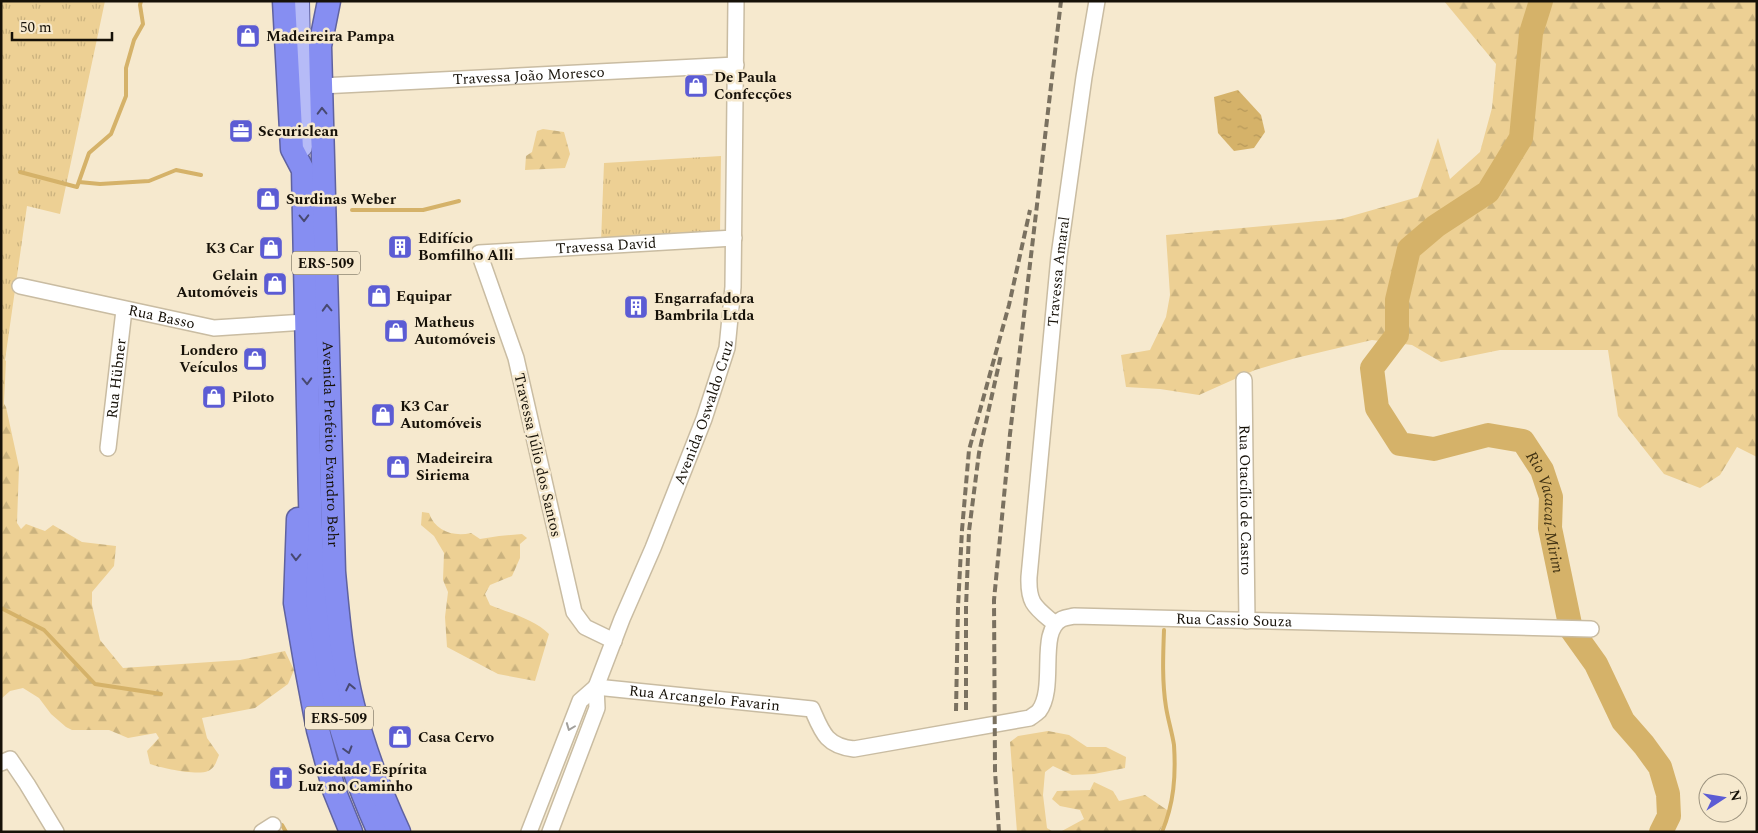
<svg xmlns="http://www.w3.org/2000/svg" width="1758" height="833" font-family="Spectral,serif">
<defs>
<pattern id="grass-tufts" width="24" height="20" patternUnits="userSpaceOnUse" patternTransform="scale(1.25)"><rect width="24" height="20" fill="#edd094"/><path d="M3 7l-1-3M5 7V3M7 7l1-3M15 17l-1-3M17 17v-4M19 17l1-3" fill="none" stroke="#cab27e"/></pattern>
<pattern id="forest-firs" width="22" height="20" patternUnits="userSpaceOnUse" patternTransform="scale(1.25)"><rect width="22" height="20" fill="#edd094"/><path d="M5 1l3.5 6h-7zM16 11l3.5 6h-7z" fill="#cab27e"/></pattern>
<pattern id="water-ripples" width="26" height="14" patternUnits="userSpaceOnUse" patternTransform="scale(1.25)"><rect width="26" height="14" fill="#d5b269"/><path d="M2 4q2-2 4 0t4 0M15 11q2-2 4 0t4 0" fill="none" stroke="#b6985a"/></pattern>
</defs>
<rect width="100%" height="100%" fill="#f6e9ce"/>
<!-- grass -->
<path fill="url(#grass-tufts)" d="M 1,1 L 105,1 L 60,214 L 27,206 L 5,360 L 6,361 L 1,462 Z
M 721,156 L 720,234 L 601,242 L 604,163 Z"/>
<!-- forest -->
<path fill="url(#forest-firs)" d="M 1444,1 L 1757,1 L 1757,457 L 1737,447 L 1720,475 L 1700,488 L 1664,474 L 1618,416 L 1608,350 L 1500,350 L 1441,362 L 1412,345 L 1372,340 L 1296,358 L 1255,370 L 1199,395 L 1160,389 L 1126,387 L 1121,355 L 1150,350 L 1166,317 L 1170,295 L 1166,235 L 1341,219 L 1418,197 L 1438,138 L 1450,179 L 1480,152 L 1492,108 L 1496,64 Z
M 543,129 L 564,132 L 570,154 L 565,168 L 525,170 L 526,156 L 532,152 L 537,131 Z
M 1,399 L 6,407 L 19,467 L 17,523 L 21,529 L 26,524 L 45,531 L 53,525 L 82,542 L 116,546 L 114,566 L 92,592 L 92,605 L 100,640 L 123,668 L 240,660 L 285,651 L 294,670 L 288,684 L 255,708 L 202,718 L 207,738 L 219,755 C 216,762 215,768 208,771 C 198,776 161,768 150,764 L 147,751 L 159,738 L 156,733 L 128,738 L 109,730 L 72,730 L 66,727 L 51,714 L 39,698 L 23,688 L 10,691 L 1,699 Z
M 422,512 L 429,513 C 435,531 453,537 471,533 L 480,539 L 499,536 L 522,534 L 527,538 L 520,544 L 520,558 L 512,576 L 490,585 L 485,594 L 490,605 C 509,613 534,619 549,634 L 535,681 L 498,674 L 447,647 L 445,617 L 448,592 L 443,580 L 444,553 L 434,536 L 421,525 Z
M 1048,731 L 1069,735 L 1087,747 L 1106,747 L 1126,757 L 1125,768 L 1094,774 L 1072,775 L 1053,766 L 1045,772 L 1043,795 L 1047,828 L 1053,832 L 1017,832 L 1010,742 L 1018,736 Z
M 1094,782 L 1113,791 L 1119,801 L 1145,795 L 1170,812 L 1159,832 L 1060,832 L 1084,819 L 1080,810 L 1060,806 L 1052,799 L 1057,791 L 1090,790 Z"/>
<!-- water -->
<path fill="url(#water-ripples)" d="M 1238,90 L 1261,115 L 1265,132 L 1254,148 L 1234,151 L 1218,133 L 1214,97 Z"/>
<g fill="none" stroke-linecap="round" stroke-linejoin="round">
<!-- stream -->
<path stroke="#d5b269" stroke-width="4" d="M 20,172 L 77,187 L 89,153 L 111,134 L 126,96 L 126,68 L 134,40 L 143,24 L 140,5 L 141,1
M 79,182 L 100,184 L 149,181 L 176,170 L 201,175
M 352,210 L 423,210 L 459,201
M 1,608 L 44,630 L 95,684 L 161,694
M 282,825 L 286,832
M 1162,832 C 1174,803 1176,776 1174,745 C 1172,732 1168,720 1166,707 C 1162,682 1163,656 1164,630"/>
<!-- river -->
<path stroke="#d5b269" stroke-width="24" id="s1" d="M 1541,1 L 1531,33 L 1521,138 L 1488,192 L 1436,226 L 1409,249 L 1397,300 L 1397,335 L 1372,368 L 1377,408 L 1400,444 L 1434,449 L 1488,435 L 1523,441 L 1542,470 L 1551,497 L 1550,528 L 1571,629 L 1596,664 L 1623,721 L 1644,745 L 1660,767 L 1668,794 L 1669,816 L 1661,832"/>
<defs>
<g id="minor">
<path id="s2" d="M 321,86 L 736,65"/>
<path id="s3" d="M 20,286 L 214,328 L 305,322"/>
<path id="s4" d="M 1244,380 L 1247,621"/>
<path id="s5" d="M 108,448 L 124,310"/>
<path id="s6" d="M 1055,624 C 1035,607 1028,604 1029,577 L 1059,256 L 1084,77 L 1097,1"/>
<path id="s7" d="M 614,641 L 585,627 L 574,612 L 516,358 L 479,253 L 734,238"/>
<path id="s8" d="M 596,687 L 812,709 C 822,732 826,746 854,749 L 1030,718 C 1032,716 1036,714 1039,711 C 1057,687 1037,631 1062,619 C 1066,617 1070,617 1074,616 L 1591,629"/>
<path d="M 1,763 L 10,759 L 27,784 L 56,832"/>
<path d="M 262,832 L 273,825"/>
<path d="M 529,832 L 580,701 L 596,687"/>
<path id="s9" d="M 550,832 L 597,708 L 596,687 L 622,619 L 653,548 L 704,419 L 727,348 L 733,287 L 736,1"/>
</g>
<path id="major" d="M 299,1 L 302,147"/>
<g id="highway">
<path d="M 284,1 L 292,149 L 303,170 C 305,249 306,328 308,407 C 310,480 309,554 319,626 C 330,696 349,767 379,832"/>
<path id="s10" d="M 329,1 L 320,46 L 334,572 C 338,616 342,662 353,705 C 364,748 380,791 399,832"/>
<path d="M 298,519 L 295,603 L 306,667 L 318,730 L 334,790 L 351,832"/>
</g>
</defs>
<!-- minor casing -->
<use href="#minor" stroke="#c9bca2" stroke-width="18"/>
<!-- major casing -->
<use href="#major" stroke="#5f62a0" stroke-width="22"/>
<!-- highway casing -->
<use href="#highway" stroke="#5f62a0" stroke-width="25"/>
<!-- minor -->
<use href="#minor" stroke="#fff" stroke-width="15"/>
<!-- major -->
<use href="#major" stroke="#b6bbf7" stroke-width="20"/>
<!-- highway -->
<use href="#highway" stroke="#868ef2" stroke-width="22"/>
<!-- rail -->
<path stroke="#7a7160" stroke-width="4" stroke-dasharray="8 4" stroke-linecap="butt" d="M 966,710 L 966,607 L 969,531 L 979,453 L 1001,355
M 956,711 L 958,607 L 962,530 L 969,450 L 1009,305 L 1030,210
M 999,832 L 995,771 L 994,600 L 1010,434 L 1061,1"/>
</g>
<!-- one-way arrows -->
<defs><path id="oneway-chevron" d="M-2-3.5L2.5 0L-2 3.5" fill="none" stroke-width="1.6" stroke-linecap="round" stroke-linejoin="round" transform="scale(1.25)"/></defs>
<g stroke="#484971">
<use href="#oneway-chevron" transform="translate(322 111) rotate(-91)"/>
<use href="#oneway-chevron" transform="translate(304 218) rotate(89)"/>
<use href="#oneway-chevron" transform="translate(327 308) rotate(-92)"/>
<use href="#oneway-chevron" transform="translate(307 381) rotate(88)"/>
<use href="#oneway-chevron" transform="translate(296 557) rotate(91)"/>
<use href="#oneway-chevron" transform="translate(350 687) rotate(-102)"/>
<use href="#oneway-chevron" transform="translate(348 750) rotate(74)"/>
</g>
<use stroke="#a2a09c" href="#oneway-chevron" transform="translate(570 727) rotate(111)"/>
<!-- icons -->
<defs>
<symbol id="shop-square" viewBox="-11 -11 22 22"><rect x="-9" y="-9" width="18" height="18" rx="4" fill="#5c5cd4" stroke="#f6e9ce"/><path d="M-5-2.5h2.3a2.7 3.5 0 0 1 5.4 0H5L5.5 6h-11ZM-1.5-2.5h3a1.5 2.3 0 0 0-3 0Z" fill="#fff"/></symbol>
<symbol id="office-square" viewBox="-11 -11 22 22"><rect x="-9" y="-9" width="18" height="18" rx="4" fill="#5c5cd4" stroke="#f6e9ce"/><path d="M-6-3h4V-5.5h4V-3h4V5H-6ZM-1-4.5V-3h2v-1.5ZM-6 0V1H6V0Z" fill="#fff"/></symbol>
<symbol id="building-square" viewBox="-11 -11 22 22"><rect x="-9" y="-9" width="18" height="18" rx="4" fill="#5c5cd4" stroke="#f6e9ce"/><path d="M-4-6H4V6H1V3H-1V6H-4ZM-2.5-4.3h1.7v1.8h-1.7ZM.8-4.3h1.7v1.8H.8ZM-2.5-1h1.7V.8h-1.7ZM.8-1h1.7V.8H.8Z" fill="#fff"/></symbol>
<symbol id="church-square" viewBox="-11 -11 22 22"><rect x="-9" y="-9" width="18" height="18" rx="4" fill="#5c5cd4" stroke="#f6e9ce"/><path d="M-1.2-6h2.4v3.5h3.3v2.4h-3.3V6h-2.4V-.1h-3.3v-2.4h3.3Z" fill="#fff"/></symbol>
</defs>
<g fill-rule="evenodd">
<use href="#shop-square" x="234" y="22" width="28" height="28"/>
<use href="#shop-square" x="682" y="72" width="28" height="28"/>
<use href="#office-square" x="227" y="117" width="28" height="28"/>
<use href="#shop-square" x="254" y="185" width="28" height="28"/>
<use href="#building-square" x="386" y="233" width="28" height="28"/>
<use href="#shop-square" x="257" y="234" width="28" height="28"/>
<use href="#shop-square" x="261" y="270" width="28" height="28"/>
<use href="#shop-square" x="365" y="282" width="28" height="28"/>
<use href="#building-square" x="622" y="293" width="28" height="28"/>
<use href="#shop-square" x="382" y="317" width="28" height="28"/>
<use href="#shop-square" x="241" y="345" width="28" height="28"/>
<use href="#shop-square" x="200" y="383" width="28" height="28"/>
<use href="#shop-square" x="369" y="401" width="28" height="28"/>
<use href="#shop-square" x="384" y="453" width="28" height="28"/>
<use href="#shop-square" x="386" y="723" width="28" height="28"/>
<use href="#church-square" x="267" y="764" width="28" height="28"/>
</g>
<g text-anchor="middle" stroke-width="5" stroke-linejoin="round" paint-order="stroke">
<!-- shield labels -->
<g fill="#f6e9ce" stroke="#595243" stroke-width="1">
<rect x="292" y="251.5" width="68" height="23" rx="4"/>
<rect x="305" y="706.5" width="68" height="23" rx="4"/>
</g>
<g font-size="14" font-weight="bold" fill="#161108">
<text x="326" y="268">ERS-509</text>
<text x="339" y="723">ERS-509</text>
</g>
<!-- poi labels -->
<g font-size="15" font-weight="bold" fill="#161108" stroke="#f6e9ce" text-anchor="start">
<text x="266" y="41">Madeireira Pampa</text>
<text x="714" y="82">De Paula<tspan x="714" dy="17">Confecções</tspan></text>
<text x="258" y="136">Securiclean</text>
<text x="286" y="204">Surdinas Weber</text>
<text x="418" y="243">Edifício<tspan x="418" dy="17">Bomfilho Alli</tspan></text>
<text x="254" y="253" text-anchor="end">K3 Car</text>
<text x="258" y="280" text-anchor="end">Gelain<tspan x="258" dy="17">Automóveis</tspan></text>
<text x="396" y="301">Equipar</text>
<text x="654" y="303">Engarrafadora<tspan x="654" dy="17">Bambrila Ltda</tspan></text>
<text x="414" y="327">Matheus<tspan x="414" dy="17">Automóveis</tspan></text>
<text x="238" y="355" text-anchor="end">Londero<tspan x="238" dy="17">Veículos</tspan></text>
<text x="232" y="402">Piloto</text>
<text x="400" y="411">K3 Car<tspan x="400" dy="17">Automóveis</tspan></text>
<text x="416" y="463">Madeireira<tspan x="416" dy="17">Siriema</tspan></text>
<text x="418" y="742">Casa Cervo</text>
<text x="298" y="774">Sociedade Espírita<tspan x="298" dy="17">Luz no Caminho</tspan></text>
</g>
<!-- street labels -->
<g font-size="15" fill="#161108" stroke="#f6e9ce">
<text dy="5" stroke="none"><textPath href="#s2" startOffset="208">Travessa João Moresco</textPath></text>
<text dy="5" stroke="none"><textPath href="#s7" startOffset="550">Travessa David</textPath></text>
<text dy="5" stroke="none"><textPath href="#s6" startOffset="364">Travessa Amaral</textPath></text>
<text dy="5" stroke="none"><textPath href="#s3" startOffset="145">Rua Basso</textPath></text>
<text dy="5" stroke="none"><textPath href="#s5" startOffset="70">Rua Hübner</textPath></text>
<text dy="5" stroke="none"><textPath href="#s9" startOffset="449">Avenida Oswaldo Cruz</textPath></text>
<text dy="5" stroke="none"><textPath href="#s10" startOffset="444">Avenida Prefeito Evandro Behr</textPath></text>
<text transform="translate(538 455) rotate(77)" y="5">Travessa Júlio dos Santos</text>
<text dy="5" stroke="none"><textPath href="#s4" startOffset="120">Rua Otacílio de Castro</textPath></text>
<text dy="5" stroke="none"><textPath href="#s8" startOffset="740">Rua Cassio Souza</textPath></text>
<text dy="5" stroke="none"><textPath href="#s8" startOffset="109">Rua Arcangelo Favarin</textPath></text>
</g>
<!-- water labels -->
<g font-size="16" font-style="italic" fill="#423313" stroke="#f6e9ce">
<text dy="6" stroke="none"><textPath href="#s1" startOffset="714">Rio Vacacaí-Mirim</textPath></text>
</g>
</g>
<!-- border -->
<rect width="1758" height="833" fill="none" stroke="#161108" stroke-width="5"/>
<!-- north arrow -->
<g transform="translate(1723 798) rotate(78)"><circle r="24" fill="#f6e9ce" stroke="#9c937f"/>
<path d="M0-4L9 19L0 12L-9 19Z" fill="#5c5cd4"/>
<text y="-8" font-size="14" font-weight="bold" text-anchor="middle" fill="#161108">N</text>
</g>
<!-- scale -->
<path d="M12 32v8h100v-8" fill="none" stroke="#161108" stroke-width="2.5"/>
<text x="20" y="32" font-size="15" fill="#161108" stroke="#f6e9ce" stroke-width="4" paint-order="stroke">50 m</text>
</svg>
